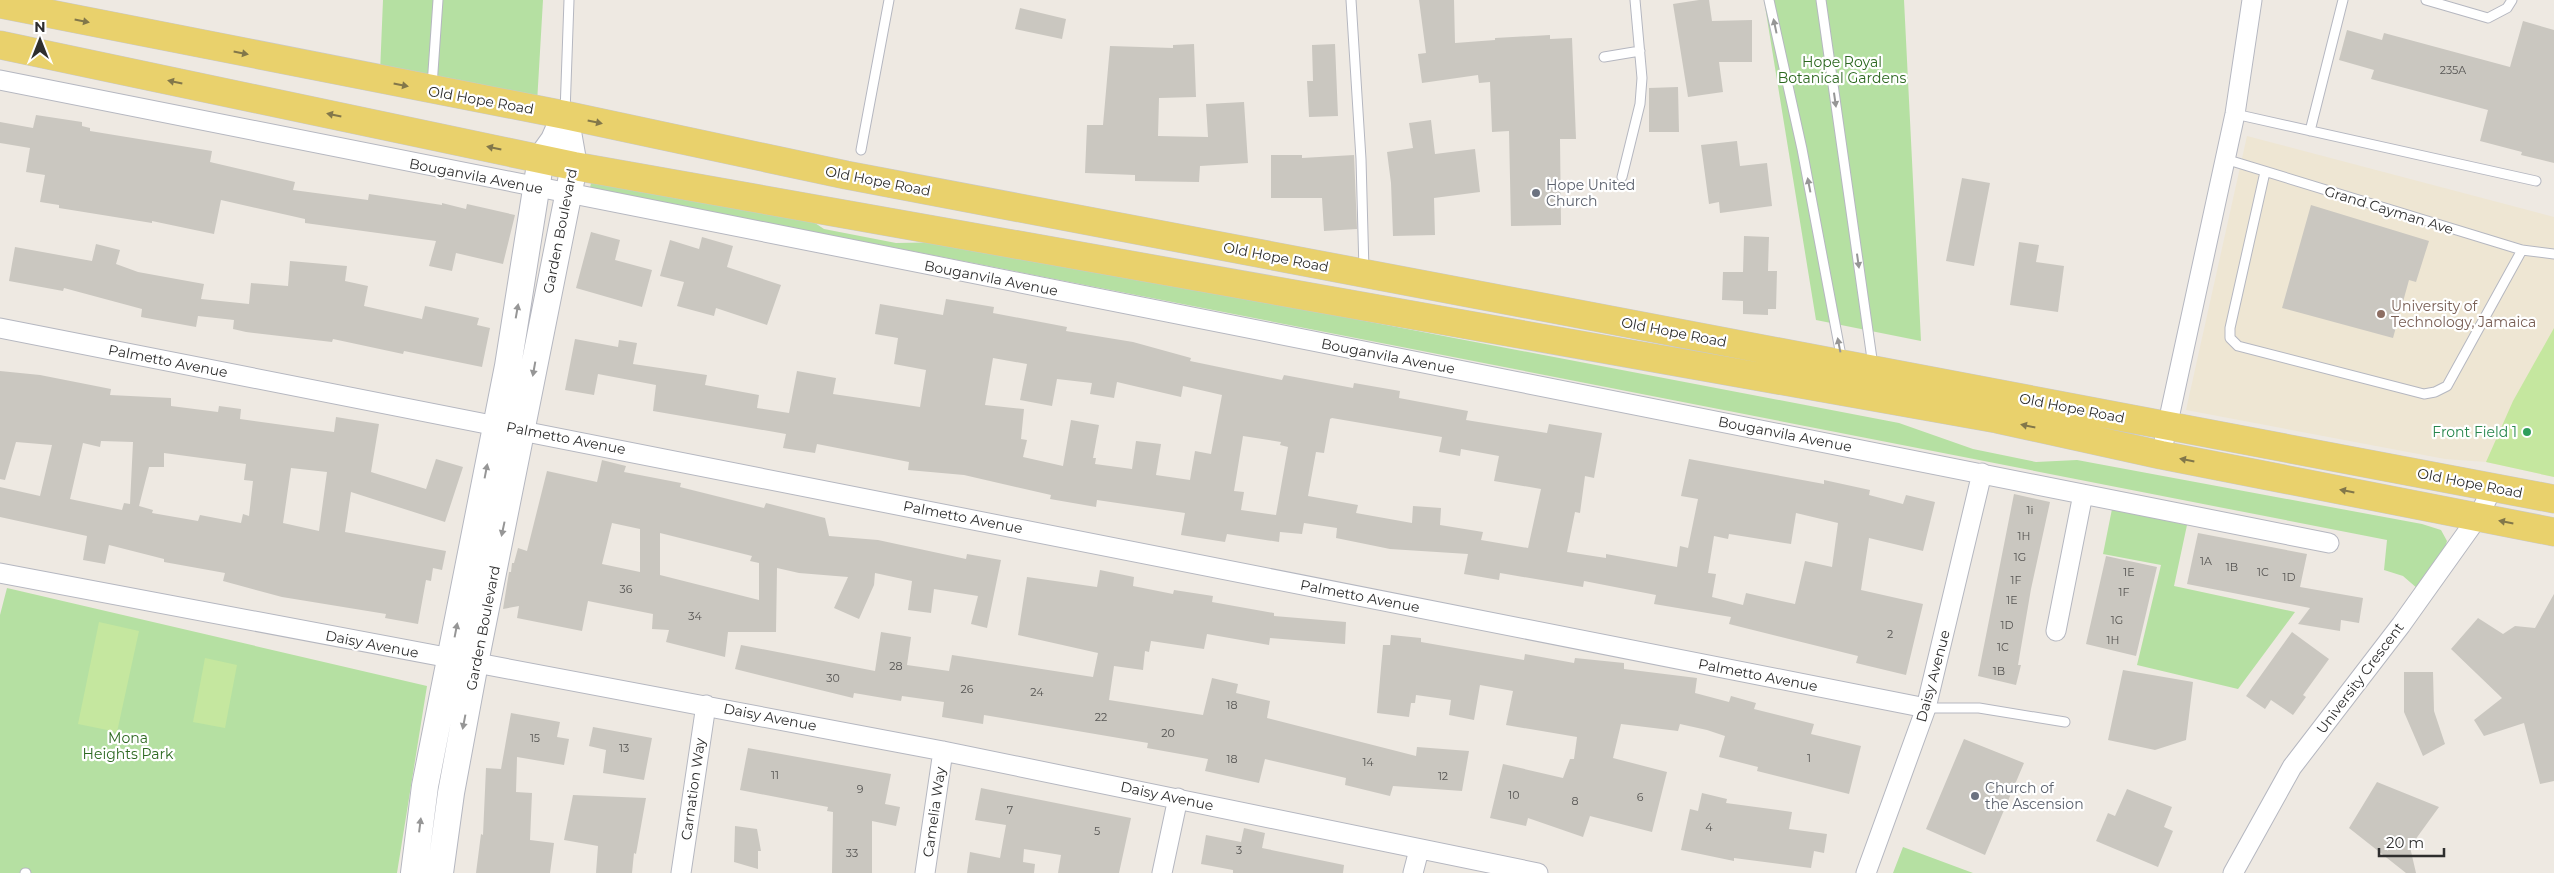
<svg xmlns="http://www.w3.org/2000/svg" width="2554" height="873" font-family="Montserrat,sans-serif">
<rect width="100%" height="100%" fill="#eee9e2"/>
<!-- education -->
<path fill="#eee6d3" d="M 2247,136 L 2554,217 L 2554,477 L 2486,462 L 2445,459 L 2186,410 Z"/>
<!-- green -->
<path fill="#b5e0a2" d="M 383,0 L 543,0 L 537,103 L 380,73 Z
M 1764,0 L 1904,0 L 1921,341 L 1816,320 Z
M 591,183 L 803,215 L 824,229 L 896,243 L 953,242 L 1899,423 L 1973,449 L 2036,462 L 2077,460 L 2422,524 L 2441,530 L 2447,541 L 2442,557 L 2418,589 L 2403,576 L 2384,570 L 2387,540 L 590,188 Z
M 2112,509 L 2187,525 L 2174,586 L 2295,612 L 2238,689 L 2137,665 L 2161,565 L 2103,554 Z
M 7,588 L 427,686 L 397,873 L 0,873 L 0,615 Z
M 1903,847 L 1973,873 L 1893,873 Z"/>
<!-- pitch -->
<path fill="#c5e79f" d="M 2554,328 L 2554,477 L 2486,462 L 2513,401 Z
M 99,622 L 139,631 L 117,732 L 78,724 Z
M 205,658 L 237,665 L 225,728 L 193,722 Z"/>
<!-- building -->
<path fill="#cac7c0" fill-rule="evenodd" d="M 1419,0 L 1454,0 L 1455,43 L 1495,40 L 1495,38 L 1550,35 L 1550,39 L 1572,38 L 1576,139 L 1560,139 L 1561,225 L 1511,226 L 1509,131 L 1492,132 L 1490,82 L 1479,83 L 1478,75 L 1422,83 L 1418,54 L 1426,53 Z
M 1699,0 L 1709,0 L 1712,21 L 1752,20 L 1752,62 L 1719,62 L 1723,92 L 1688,97 L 1673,4 Z
M 1020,8 L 1066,19 L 1062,39 L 1015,29 Z
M 2523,21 L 2554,30 L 2554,163 L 2521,155 L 2522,152 L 2480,141 L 2488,110 L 2371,79 L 2374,70 L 2339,60 L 2347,30 L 2382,40 L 2384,33 L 2510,67 Z
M 1194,44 L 1196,97 L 1159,98 L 1158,136 L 1208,137 L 1206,104 L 1244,102 L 1248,163 L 1200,166 L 1199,182 L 1135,181 L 1135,175 L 1085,173 L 1087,125 L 1103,125 L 1110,46 L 1173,48 L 1173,45 Z
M 1335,44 L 1338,116 L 1309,117 L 1307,81 L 1313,81 L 1312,45 Z
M 1678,87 L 1679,132 L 1649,132 L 1649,88 Z
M 36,115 L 82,122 L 82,126 L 90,128 L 90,131 L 212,151 L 210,162 L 295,182 L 293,190 L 368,200 L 369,194 L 442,205 L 442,203 L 466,209 L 467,204 L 515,215 L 503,264 L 456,253 L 452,271 L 429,266 L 436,241 L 305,223 L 305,219 L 221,200 L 214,234 L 152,221 L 152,223 L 59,208 L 59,205 L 40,202 L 45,175 L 26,172 L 30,148 L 0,143 L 0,122 L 33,128 Z
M 1431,120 L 1435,154 L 1475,149 L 1480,192 L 1434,198 L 1435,235 L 1393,236 L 1391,183 L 1387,152 L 1413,148 L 1409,123 Z
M 1737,141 L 1740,166 L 1767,163 L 1772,206 L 1720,213 L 1719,202 L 1709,204 L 1701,145 Z
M 1271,155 L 1302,155 L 1302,158 L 1354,155 L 1357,229 L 1324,231 L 1322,198 L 1271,198 Z
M 1962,178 L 1990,183 L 1974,266 L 1946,261 Z
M 2311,205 L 2429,241 L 2416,282 L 2409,280 L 2393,338 L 2282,308 Z
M 591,232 L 620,240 L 615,260 L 652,270 L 642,307 L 576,288 Z
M 1744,236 L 1769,237 L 1768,271 L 1777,271 L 1776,309 L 1768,309 L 1768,315 L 1743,314 L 1743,301 L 1722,300 L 1723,272 L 1743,272 Z
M 702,237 L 733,246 L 727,267 L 781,285 L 767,325 L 716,308 L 714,316 L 677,306 L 684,282 L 660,276 L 670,240 L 699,249 Z
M 2019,242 L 2039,245 L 2036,262 L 2064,266 L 2058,312 L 2010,305 Z
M 96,244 L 120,250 L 116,264 L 138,272 L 204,284 L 201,299 L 249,304 L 251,283 L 288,286 L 290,261 L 347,266 L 345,281 L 368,286 L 364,306 L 422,319 L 425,306 L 479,318 L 477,325 L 490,328 L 482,367 L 404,351 L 403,354 L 333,339 L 332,342 L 246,332 L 233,329 L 234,320 L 198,316 L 196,327 L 141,317 L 142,309 L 64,288 L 63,291 L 9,281 L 15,247 L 92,261 Z
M 946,299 L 994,307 L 993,313 L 1067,327 L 1066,331 L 1133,342 L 1191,358 L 1190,361 L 1282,380 L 1284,375 L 1353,388 L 1354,383 L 1400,391 L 1399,398 L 1468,411 L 1466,420 L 1547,433 L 1549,424 L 1602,433 L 1594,478 L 1585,476 L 1580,513 L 1575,512 L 1567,552 L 1606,558 L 1606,554 L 1677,567 L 1680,546 L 1688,548 L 1698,499 L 1681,496 L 1689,459 L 1824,484 L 1824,480 L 1870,490 L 1869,495 L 1903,504 L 1906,495 L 1935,502 L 1923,551 L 1869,538 L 1861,590 L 1923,604 L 1906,675 L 1856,663 L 1858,656 L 1729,624 L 1731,617 L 1654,604 L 1656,595 L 1584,581 L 1583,587 L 1500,573 L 1499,580 L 1464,574 L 1468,554 L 1390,549 L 1336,538 L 1337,528 L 1304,523 L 1302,534 L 1280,532 L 1279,542 L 1227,534 L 1225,542 L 1181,535 L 1185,513 L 1097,500 L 1096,507 L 1050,499 L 1051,495 L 964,475 L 908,470 L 909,462 L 817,444 L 815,453 L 783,448 L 786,434 L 653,411 L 656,385 L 598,374 L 594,395 L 565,390 L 575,339 L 618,347 L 619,340 L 637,343 L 633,364 L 707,375 L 705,385 L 759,395 L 757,408 L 789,413 L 797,371 L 836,378 L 833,394 L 920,407 L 926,370 L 894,364 L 898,338 L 875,334 L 880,304 L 943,315 ZM 993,358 L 1027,364 L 1020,400 L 1052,406 L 1057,379 L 1092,383 L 1090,394 L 1114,398 L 1117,382 L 1181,397 L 1183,386 L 1222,395 L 1211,454 L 1195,451 L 1190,480 L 1156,475 L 1161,444 L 1136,441 L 1132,469 L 1095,464 L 1096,458 L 1093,458 L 1099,425 L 1071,420 L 1063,466 L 1023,457 L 1027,440 L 1021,439 L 1024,409 L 985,405 ZM 1332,418 L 1442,437 L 1439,452 L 1460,456 L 1461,449 L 1499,456 L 1494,481 L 1541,489 L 1528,548 L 1481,540 L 1483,532 L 1440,525 L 1441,508 L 1413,506 L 1412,523 L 1356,513 L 1358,505 L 1308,496 L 1316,452 L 1324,453 L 1330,419 ZM 1243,436 L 1281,442 L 1280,445 L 1288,447 L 1276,515 L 1241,510 L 1244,492 L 1234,491 ZM 1796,513 L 1838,523 L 1832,567 L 1805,561 L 1795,604 L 1746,593 L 1743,605 L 1712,597 L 1716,574 L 1708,573 L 1714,536 L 1728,539 L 1729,534 L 1791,544 Z
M 0,371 L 40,375 L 111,389 L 110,395 L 171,398 L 171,406 L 218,412 L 219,406 L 241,409 L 240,419 L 334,432 L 336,417 L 379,424 L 371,472 L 426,489 L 436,459 L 463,467 L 445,522 L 351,492 L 345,532 L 446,551 L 442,570 L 433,568 L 431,581 L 426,580 L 418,624 L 385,618 L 386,614 L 282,597 L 223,581 L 225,573 L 164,562 L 164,559 L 109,545 L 105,564 L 83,560 L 87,536 L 0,517 L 0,487 L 40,496 L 52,445 L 16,442 L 5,480 L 0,479 ZM 101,441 L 133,442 L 130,504 L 124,503 L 122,510 L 70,499 L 83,443 L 100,447 ZM 164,453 L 246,464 L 244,480 L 253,481 L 249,516 L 243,514 L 241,523 L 200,515 L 198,521 L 152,513 L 153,510 L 139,506 L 149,467 L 164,467 ZM 291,468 L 327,472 L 319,531 L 283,523 Z
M 602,460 L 626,466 L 624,472 L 681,483 L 680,487 L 764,508 L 766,503 L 825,518 L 829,536 L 878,540 L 966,559 L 967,554 L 1001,560 L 987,628 L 971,624 L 978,596 L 934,589 L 931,613 L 908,610 L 912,581 L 875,573 L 874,585 L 859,619 L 834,608 L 848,577 L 799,573 L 777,568 L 776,632 L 728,632 L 725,657 L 666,642 L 669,630 L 652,629 L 653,614 L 588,601 L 582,631 L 517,618 L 519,606 L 503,609 L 509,572 L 511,572 L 512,563 L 514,563 L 518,548 L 527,551 L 547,471 L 597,482 ZM 612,523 L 640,529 L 640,572 L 602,564 ZM 660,533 L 752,556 L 750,561 L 759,563 L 759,600 L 660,575 Z
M 2014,494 L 2050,502 L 2031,589 L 2018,665 L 2021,665 L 2016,685 L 1978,676 Z
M 2198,533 L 2307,554 L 2300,587 L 2363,598 L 2359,623 L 2341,620 L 2340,631 L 2298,624 L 2310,608 L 2187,584 Z
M 2106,556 L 2157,567 L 2136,656 L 2086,644 Z
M 1100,570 L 1134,577 L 1133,586 L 1173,594 L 1174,590 L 1213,596 L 1212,602 L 1274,613 L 1274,616 L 1346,622 L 1345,644 L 1270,638 L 1269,645 L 1207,634 L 1204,649 L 1151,641 L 1149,652 L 1145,651 L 1143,670 L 1114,666 L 1109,700 L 1203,715 L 1212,678 L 1238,684 L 1236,693 L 1270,701 L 1267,718 L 1416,756 L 1417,747 L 1469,751 L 1462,791 L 1393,786 L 1390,796 L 1345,785 L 1346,778 L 1265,759 L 1259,783 L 1205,771 L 1208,759 L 1147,748 L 1148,743 L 984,715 L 983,724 L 942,717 L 944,702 L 902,696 L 901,701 L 854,693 L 853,698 L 735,669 L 741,645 L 875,671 L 881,632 L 911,637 L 907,665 L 949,671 L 952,655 L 1093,677 L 1098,653 L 1018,635 L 1027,577 L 1097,587 Z
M 2554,594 L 2554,781 L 2540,784 L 2524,723 L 2484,736 L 2474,720 L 2502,698 L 2451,649 L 2478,618 L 2503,634 L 2515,626 L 2535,628 Z
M 2292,632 L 2329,659 L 2303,695 L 2306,697 L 2293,715 L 2271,700 L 2265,709 L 2246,696 Z
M 1391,635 L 1421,638 L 1421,642 L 1524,660 L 1525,654 L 1574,663 L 1575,658 L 1624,663 L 1624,669 L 1697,678 L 1695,693 L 1729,702 L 1731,696 L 1756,703 L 1754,709 L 1814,724 L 1811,734 L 1861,746 L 1849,794 L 1757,771 L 1758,767 L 1719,757 L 1725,736 L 1707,730 L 1680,724 L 1678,731 L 1621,724 L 1613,758 L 1667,772 L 1652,832 L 1590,816 L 1583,837 L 1528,818 L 1526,826 L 1490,818 L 1503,764 L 1563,778 L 1570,759 L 1574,759 L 1577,737 L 1506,725 L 1513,691 L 1480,685 L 1474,720 L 1449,715 L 1451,700 L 1416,695 L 1415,703 L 1411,703 L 1409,717 L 1377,713 L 1383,645 L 1390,645 Z
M 2123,670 L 2193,682 L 2186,740 L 2155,750 L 2108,740 Z
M 2404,672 L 2433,672 L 2434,711 L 2445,744 L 2423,756 L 2404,712 Z
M 511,713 L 560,722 L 557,737 L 569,739 L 564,765 L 517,757 L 516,792 L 532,793 L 530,840 L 554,843 L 550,873 L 476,873 L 481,834 L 483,835 L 486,768 L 501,769 Z
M 593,727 L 652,738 L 644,780 L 603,773 L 606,750 L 589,746 Z
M 1964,739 L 2024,763 L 1985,855 L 1926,829 Z
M 748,748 L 891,774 L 885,804 L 900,807 L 896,826 L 872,821 L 872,873 L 832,873 L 833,812 L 827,811 L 828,807 L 740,790 Z
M 2377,782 L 2439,807 L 2410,847 L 2416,873 L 2406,873 L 2349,828 Z
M 981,788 L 1131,818 L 1119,873 L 1058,873 L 1061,855 L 1024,849 L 1023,862 L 1035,864 L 1034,873 L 967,873 L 970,852 L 1000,858 L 1006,825 L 975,820 Z
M 2127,789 L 2172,807 L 2164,827 L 2173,831 L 2158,867 L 2096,841 L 2108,813 L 2115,816 Z
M 1702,793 L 1727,799 L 1726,803 L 1792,812 L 1789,829 L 1827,834 L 1824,853 L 1814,851 L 1811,868 L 1734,858 L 1734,861 L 1681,850 L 1690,809 L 1698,811 Z
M 573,795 L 646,798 L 636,854 L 634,853 L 632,873 L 596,873 L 598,846 L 564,840 Z
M 735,826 L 757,829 L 761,851 L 758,851 L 758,869 L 734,862 Z
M 1244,828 L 1265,833 L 1262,848 L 1344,865 L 1343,873 L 1233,873 L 1233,870 L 1201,864 L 1206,835 L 1241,842 Z"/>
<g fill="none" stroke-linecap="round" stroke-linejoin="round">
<defs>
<path id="lane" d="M 1351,0 L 1361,159 L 1364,271
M 1769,0 L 1802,149 L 1842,361
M 1821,0 L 1873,366
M 2426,0 L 2488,18 L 2507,8 L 2512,0
M 1604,57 L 1640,51
M 432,86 L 438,0
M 565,113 L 569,0
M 2235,114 L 2536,181
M 2310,131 L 2343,0
M 861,150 L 889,0
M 2225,159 L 2522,250 L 2554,254
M 2265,172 L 2230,328 L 2230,338 L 2238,346 L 2424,394 L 2435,392 L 2447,386 L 2522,250
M 1622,177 L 1640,104 L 1642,78 L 1635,0
M 1926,708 L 1979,708 L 2065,722
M 25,873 L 26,873"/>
<path id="street" d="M 0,80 L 2329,543
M 0,328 L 1926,708
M 2161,455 L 2235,114 L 2252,0
M 0,573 L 943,751 L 1538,873
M 2056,631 L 2083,494
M 681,873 L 706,705
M 925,873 L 943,751
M 1162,873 L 1178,798
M 1413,873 L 1419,850
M 1866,873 L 1926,708 L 1982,473
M 2233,873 L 2292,767 L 2401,625 L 2478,517 L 2493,487"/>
<path id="secondary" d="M 414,873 L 425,786 L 508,366 L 541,158 L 554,140 L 565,115
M 440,873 L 451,793 L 475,663 L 574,166 L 565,115"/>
<path id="primary" d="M 0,4 L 565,115 L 846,175 L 2554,499
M 0,45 L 574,166 L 1997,419 L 2161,455 L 2554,532"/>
</defs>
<!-- lane casing -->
<use href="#lane" stroke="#b5b7c0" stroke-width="11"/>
<!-- street casing -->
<use href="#street" stroke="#b5b7c0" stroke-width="21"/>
<!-- secondary casing -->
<use href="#secondary" stroke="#b5b7c0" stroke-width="28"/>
<!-- primary casing -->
<use href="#primary" stroke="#c9c9c9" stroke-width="29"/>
<!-- lane -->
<use href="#lane" stroke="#fff" stroke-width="9"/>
<!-- street -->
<use href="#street" stroke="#fff" stroke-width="19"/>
<!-- secondary -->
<use href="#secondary" stroke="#fff" stroke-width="26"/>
<!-- primary -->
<use href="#primary" stroke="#e9d16c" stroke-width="28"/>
</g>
<!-- one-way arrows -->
<defs><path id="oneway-solid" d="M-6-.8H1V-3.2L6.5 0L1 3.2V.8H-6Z" transform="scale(1.25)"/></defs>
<g fill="#82774a">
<use href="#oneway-solid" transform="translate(82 21) rotate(11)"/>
<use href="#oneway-solid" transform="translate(241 53) rotate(11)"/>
<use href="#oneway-solid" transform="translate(175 82) rotate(-168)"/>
<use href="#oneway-solid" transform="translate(401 85) rotate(11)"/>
<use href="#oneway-solid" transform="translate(334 115) rotate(-168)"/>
<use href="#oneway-solid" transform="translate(595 122) rotate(12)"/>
<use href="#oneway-solid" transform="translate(494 148) rotate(-168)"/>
<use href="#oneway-solid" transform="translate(2028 426) rotate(-168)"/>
<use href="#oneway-solid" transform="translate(2187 460) rotate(-169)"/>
<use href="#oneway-solid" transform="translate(2347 491) rotate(-169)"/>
<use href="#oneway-solid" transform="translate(2506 522) rotate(-169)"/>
</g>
<g fill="#969696">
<use href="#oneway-solid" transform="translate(1775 26) rotate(-102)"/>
<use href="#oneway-solid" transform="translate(1835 100) rotate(82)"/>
<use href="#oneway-solid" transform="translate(1809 185) rotate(-101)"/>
<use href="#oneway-solid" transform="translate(1858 261) rotate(82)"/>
<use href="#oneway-solid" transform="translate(517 311) rotate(-80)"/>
<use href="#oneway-solid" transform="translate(1839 345) rotate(-101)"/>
<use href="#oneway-solid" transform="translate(534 369) rotate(100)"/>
<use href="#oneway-solid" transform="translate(486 471) rotate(-79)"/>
<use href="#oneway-solid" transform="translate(503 529) rotate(102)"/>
<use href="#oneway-solid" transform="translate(456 630) rotate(-79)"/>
<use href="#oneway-solid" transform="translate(464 722) rotate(101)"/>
<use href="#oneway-solid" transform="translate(420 825) rotate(-83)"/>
</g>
<!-- markers -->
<g fill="#6b7280" stroke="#fff" stroke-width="2">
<circle cx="1536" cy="193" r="5"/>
<circle cx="1975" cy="796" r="5"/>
</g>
<circle fill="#8d6e63" stroke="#fff" stroke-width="2" cx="2381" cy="314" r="5"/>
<circle fill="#2e9e5b" stroke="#fff" stroke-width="2" cx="2527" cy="432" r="5"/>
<g text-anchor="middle" stroke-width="4.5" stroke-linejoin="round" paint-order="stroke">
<!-- number labels -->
<g font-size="11" fill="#555452">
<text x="2453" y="74">235A</text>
<text x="2030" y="514">1i</text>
<text x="2024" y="540">1H</text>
<text x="2020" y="561">1G</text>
<text x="2206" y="565">1A</text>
<text x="2232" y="571">1B</text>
<text x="2129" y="576">1E</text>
<text x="2263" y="576">1C</text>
<text x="2289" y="581">1D</text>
<text x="2016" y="584">1F</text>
<text x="626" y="593">36</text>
<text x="2124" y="596">1F</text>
<text x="2012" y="604">1E</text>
<text x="695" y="620">34</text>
<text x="2117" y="624">1G</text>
<text x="2007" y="629">1D</text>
<text x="1890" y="638">2</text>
<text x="2113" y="644">1H</text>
<text x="2003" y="651">1C</text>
<text x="896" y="670">28</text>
<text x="1999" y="675">1B</text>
<text x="833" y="682">30</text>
<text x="967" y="693">26</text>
<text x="1037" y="696">24</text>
<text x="1232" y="709">18</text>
<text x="1101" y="721">22</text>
<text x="1168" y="737">20</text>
<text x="535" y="742">15</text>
<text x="624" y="752">13</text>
<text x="1809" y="762">1</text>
<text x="1232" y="763">18</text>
<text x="1368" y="766">14</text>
<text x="775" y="779">11</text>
<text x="1443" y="780">12</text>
<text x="860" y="793">9</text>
<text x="1514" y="799">10</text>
<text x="1640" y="801">6</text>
<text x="1575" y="805">8</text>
<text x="1010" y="814">7</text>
<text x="1709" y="831">4</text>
<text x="1097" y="835">5</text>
<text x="1239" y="854">3</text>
<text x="852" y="857">33</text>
</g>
<!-- park labels -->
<g font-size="14" fill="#2c6820" stroke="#fff">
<text x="1842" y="67">Hope Royal<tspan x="1842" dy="16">Botanical Gardens</tspan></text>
<text x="128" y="743">Mona<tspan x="128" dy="16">Heights Park</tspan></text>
</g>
<!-- street labels -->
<g font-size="14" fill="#2e2e2e" stroke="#fff">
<text transform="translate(481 100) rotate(10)" y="5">Old Hope Road</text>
<text transform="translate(476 176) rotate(11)" y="5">Bouganvila Avenue</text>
<text transform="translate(878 181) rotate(11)" y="5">Old Hope Road</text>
<text transform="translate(2389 210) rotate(17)" y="5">Grand Cayman Ave</text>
<text transform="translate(560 231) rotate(-79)" y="5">Garden Boulevard</text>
<text transform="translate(1276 257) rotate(11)" y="5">Old Hope Road</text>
<text transform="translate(991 278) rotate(11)" y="5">Bouganvila Avenue</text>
<text transform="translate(1674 332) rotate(11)" y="5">Old Hope Road</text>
<text transform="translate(1388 356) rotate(11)" y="5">Bouganvila Avenue</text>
<text transform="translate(168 361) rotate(11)" y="5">Palmetto Avenue</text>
<text transform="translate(2072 408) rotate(11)" y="5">Old Hope Road</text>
<text transform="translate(1785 434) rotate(11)" y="5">Bouganvila Avenue</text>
<text transform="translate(566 438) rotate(11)" y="5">Palmetto Avenue</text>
<text transform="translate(2470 483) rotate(11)" y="5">Old Hope Road</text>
<text transform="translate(963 517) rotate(11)" y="5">Palmetto Avenue</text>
<text transform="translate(1360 596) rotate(11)" y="5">Palmetto Avenue</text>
<text transform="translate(483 628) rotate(-79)" y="5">Garden Boulevard</text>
<text transform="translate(372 644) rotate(11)" y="5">Daisy Avenue</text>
<text transform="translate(1758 675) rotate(11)" y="5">Palmetto Avenue</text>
<text transform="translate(1933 676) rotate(-75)" y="5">Daisy Avenue</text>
<text transform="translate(2360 678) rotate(-53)" y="5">University Crescent</text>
<text transform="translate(770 717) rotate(11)" y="5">Daisy Avenue</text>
<text transform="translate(693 789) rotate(-82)" y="5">Carnation Way</text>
<text transform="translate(1167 796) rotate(12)" y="5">Daisy Avenue</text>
<text transform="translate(934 812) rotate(-82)" y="5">Camelia Way</text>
</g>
<!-- worship labels -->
<g font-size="14" fill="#5b616d" stroke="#fff" text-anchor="start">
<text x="1546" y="190">Hope United<tspan x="1546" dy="16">Church</tspan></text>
<text x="1985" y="793">Church of<tspan x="1985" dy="16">the Ascension</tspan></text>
</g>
<!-- education labels -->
<g font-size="14" fill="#785e54" stroke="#fff" text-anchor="start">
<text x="2391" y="311">University of<tspan x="2391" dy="16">Technology, Jamaica</tspan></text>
</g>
<!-- leisure labels -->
<g font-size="14" fill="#27864d" stroke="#fff" text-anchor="end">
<text x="2517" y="437">Front Field 1</text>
</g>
</g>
<!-- north arrow -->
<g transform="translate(40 40)" stroke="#ffffff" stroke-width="4" paint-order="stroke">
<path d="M0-4L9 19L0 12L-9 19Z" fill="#2e2e2e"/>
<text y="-8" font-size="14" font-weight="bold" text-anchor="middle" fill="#2e2e2e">N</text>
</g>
<!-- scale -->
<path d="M2379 848v8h65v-8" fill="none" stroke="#2e2e2e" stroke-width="2.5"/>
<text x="2386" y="848" font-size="15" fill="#2e2e2e" stroke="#ffffff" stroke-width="4" paint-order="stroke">20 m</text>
</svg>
